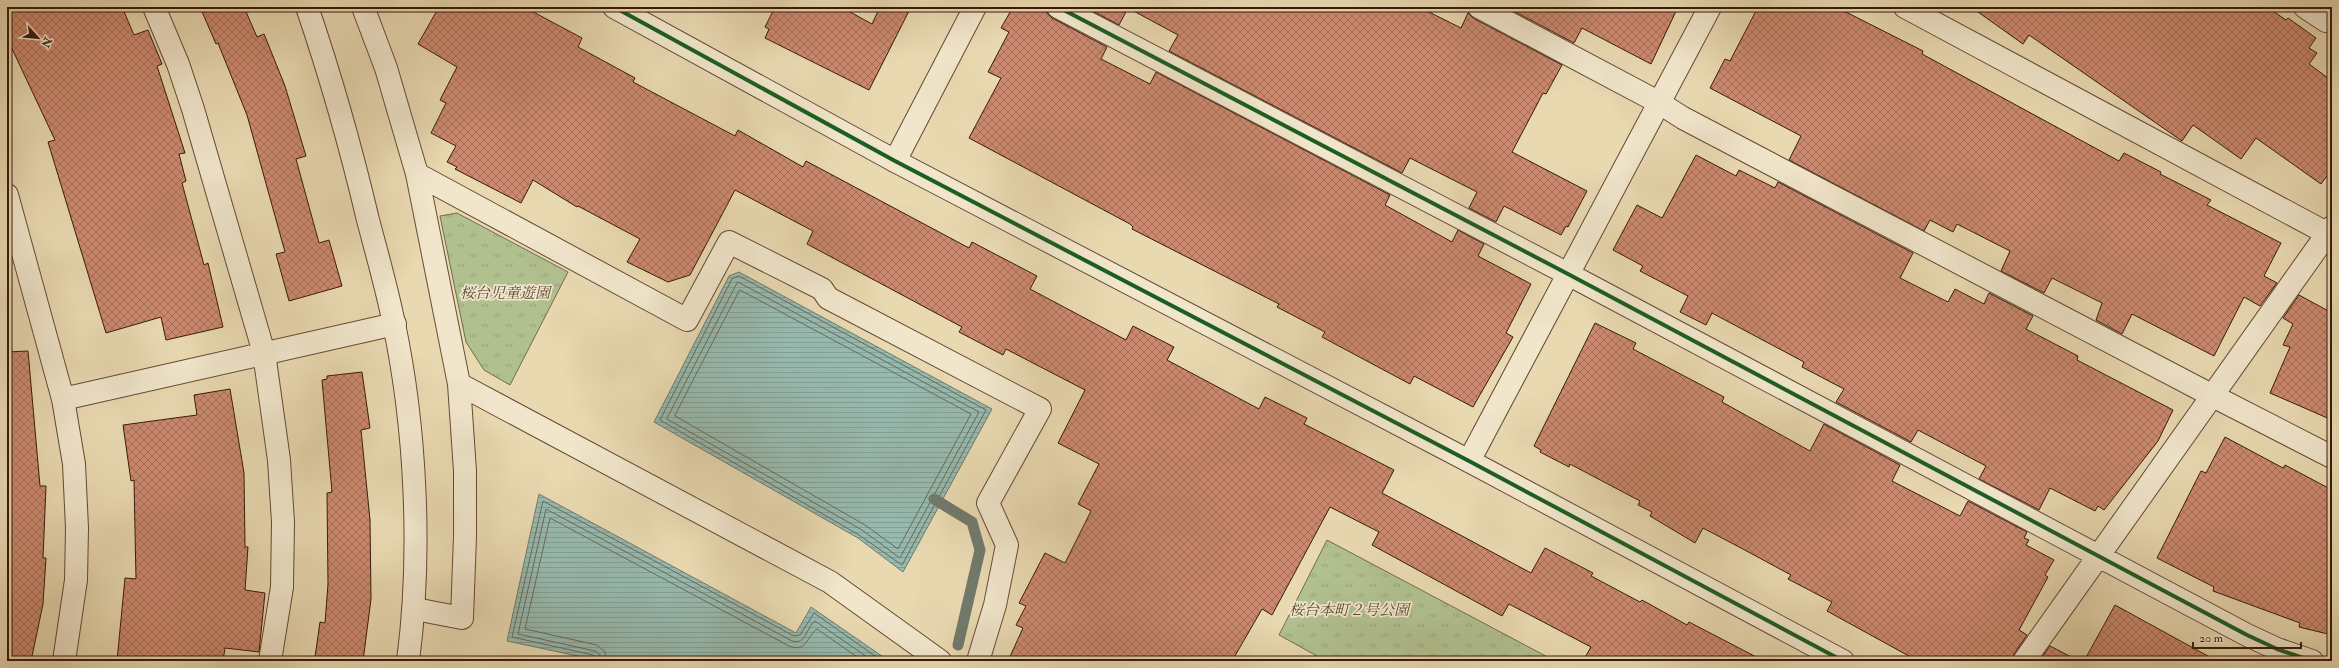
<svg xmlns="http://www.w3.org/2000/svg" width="2339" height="668" font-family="'IM FELL Double Pica','Noto Serif JP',serif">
<defs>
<pattern id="park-tufts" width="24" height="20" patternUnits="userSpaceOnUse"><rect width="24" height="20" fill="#b1c08f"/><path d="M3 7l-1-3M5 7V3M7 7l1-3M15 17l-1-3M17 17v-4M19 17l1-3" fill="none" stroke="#99a47a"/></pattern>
<pattern id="water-rules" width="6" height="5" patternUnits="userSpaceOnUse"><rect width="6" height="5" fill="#97baaf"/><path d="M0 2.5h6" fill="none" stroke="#839f95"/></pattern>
<pattern id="building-cross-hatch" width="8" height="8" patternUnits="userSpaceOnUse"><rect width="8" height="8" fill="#cc896f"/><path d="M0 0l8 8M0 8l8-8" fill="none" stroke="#a66f59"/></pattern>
</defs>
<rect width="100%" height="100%" fill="#e9d9b1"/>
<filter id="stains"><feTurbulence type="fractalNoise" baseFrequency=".005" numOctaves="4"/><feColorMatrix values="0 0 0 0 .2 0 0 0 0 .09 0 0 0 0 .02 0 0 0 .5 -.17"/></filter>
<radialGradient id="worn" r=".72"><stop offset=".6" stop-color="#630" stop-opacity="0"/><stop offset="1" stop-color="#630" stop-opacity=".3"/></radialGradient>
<!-- park -->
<path fill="url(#park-tufts)" stroke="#746c4d" d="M 457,213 L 568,272 L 510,385 L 484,370 L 466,342 L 440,216 Z
M 1327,540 L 1555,661 L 1326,661 L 1279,635 Z"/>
<!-- water -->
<path fill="url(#water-rules)" stroke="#717a6d" d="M 739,272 L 992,409 L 903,572 L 858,538 L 654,422 L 729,276 Z
M 539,494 L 796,633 L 811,607 L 889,661 L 601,661 L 507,641 Z"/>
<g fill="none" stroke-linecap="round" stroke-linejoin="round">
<!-- shore -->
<path stroke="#676a5d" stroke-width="1" d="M 739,276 L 986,410 L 902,565 L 859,535 L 660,420 L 732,279 Z
M 738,282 L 979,412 L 900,558 L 862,530 L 667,419 Z
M 740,290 L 971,414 L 898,549 L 865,525 L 675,416 Z
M 596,661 L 593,655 L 512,637 L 543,501 L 794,636 L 800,635 L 814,613 L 882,661
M 601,661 L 600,655 L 595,651 L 518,634 L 546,509 L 792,641 C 807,645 806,627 815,621 L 873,661
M 607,661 L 605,652 L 597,645 L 525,629 L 550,518 L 789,646 C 807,653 807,636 817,629 L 863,661"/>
<!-- stream -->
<path stroke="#717a6d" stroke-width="11" d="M 934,499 L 972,522 L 980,550 L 958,645"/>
</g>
<!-- building -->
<path fill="url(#building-cross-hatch)" stroke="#37190b" d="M 7,7 L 122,7 L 134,35 L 148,30 L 162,64 L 157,66 L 185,153 L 179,154 L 186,181 L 182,183 L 204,265 L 208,263 L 223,327 L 166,340 L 161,317 L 106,333 L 48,142 L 55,140 L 7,38 Z
M 200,7 L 244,7 L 257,37 L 264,34 L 285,86 L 306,156 L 296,159 L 319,243 L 329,240 L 342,286 L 289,301 L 276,254 L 285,252 L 247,115 L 218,43 L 216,44 Z
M 439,7 L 524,7 L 582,38 L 578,47 L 635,78 L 633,82 L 735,136 L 738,130 L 803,167 L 806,161 L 969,248 L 972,242 L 1037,276 L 1030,289 L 1126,340 L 1133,326 L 1174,347 L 1167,360 L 1259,409 L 1265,397 L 1307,418 L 1304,424 L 1394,470 L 1382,493 L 1531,573 L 1545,548 L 1593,573 L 1591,576 L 1640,602 L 1642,600 L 1687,625 L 1689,622 L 1764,661 L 1583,661 L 1591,647 L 1509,604 L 1502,616 L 1372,545 L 1379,532 L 1330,507 L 1272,615 L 1262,609 L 1232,661 L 1008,661 L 1023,628 L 1016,625 L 1026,606 L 1019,603 L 1045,553 L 1065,563 L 1091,511 L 1078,504 L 1099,464 L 1058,443 L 1085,390 L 1006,349 L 1003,355 L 959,332 L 962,327 L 807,244 L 813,231 L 735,190 L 690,275 L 668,282 L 627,262 L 640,239 L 578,206 L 577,207 L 533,180 L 521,203 L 455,169 L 457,167 L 447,162 L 456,146 L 431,133 L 446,103 L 440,100 L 457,67 L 418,44 Z
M 775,7 L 841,7 L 872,24 L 880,7 L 911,7 L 869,90 L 765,38 L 769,29 L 765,27 Z
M 1013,7 L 1046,7 L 1047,13 L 1052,18 L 1107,47 L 1101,59 L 1150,84 L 1156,72 L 1390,195 L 1385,205 L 1452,242 L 1458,230 L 1484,244 L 1478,256 L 1531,284 L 1506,333 L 1513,337 L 1473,407 L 1414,376 L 1410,384 L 1322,337 L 1325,332 L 1277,307 L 1279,304 L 1132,229 L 1133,227 L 1130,224 L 969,138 L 1001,78 L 988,72 L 1009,32 L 1001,28 Z
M 1085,7 L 1419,7 L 1461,28 L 1468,13 L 1473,18 L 1562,65 L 1546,94 L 1543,93 L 1512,152 L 1587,191 L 1568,227 L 1566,226 L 1561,235 L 1504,206 L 1496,222 L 1469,208 L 1477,192 L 1410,158 L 1402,173 L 1169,51 L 1178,35 L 1128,8 L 1119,25 Z
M 1506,7 L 1678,7 L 1651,64 L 1582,28 L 1574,43 Z
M 1758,7 L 1836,7 L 1923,51 L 1922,54 L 2119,161 L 2124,153 L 2161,172 L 2160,174 L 2211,200 L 2207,205 L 2281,243 L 2264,276 L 2277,283 L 2260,306 L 2244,297 L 2214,356 L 2132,314 L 2122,334 L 2096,320 L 2102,303 L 2052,278 L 2044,293 L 2001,271 L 2010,251 L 1957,224 L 1953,232 L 1930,220 L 1924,231 L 1789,160 L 1801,136 L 1710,88 L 1725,59 L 1730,61 Z
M 1971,7 L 2267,7 L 2286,20 L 2288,18 L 2316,38 L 2309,48 L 2317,53 L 2309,64 L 2332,81 L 2332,169 L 2321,184 L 2256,138 L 2241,159 L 2193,125 L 2182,141 L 2029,35 L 2023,44 Z
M 1696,155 L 1736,176 L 1739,170 L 1775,188 L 1778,182 L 1913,253 L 1900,278 L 1948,302 L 1955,289 L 1984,304 L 1989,293 L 2033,316 L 2026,329 L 2078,356 L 2077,360 L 2173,410 L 2158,441 L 2104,510 L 2098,506 L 2095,511 L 2050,488 L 2039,510 L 1979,479 L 1986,466 L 1918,430 L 1911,442 L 1836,402 L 1844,389 L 1802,367 L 1804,362 L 1712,313 L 1706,325 L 1680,312 L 1688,296 L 1640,271 L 1643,266 L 1613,250 L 1637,205 L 1662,218 Z
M 2299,295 L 2332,313 L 2332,420 L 2270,393 L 2290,347 L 2283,345 L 2293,324 L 2283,318 Z
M 1595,323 L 1636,343 L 1633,349 L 1724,397 L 1722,402 L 1810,451 L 1824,424 L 1900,465 L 1892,481 L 1960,516 L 1968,501 L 2027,532 L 2024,538 L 2029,540 L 2026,545 L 2054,560 L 2045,575 L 2048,577 L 2019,630 L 2027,635 L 2014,654 L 2012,661 L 1918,661 L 1827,611 L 1832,602 L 1788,579 L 1791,575 L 1741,548 L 1703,528 L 1695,543 L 1650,516 L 1652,512 L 1638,505 L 1640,501 L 1570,464 L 1569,467 L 1540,452 L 1541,450 L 1534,446 Z
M 28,351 L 40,486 L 46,486 L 43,558 L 46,558 L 43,604 L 31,661 L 7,661 L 7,352 Z
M 362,372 L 370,428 L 361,430 L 370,520 L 371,599 L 363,661 L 327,661 L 327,659 L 315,657 L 320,622 L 325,623 L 328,584 L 327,493 L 332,492 L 322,380 L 327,379 L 327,376 Z
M 230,389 L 244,473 L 245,547 L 248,547 L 245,590 L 265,593 L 259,652 L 225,648 L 223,661 L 117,661 L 125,578 L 136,579 L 134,480 L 131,481 L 123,425 L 197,415 L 194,395 Z
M 2225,437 L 2283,468 L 2285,465 L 2332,490 L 2332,635 L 2299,627 L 2300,623 L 2213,591 L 2214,587 L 2157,558 L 2201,471 L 2206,473 Z
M 2115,605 L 2217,661 L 2084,661 Z
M 2050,646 L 2079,661 L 2039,661 Z"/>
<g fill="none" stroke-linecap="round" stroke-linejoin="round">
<defs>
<path id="minor" d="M 154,7 L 178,64 L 193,109 L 264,353 L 279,460 L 283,522 L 282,587 L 270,661
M 363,7 L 386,68 L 417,174 L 459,384 L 465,471 L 465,536 L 462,618 L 415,609
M 1058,7 L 1568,274 L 2247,635 L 2277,649 L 2312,661
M 1479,7 L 1658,102 L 1683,118 L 2213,396 L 2332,457
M 1905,7 L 2332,236
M 2305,7 L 2326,21 L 2332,13
M 895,161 L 975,7
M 417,174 L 687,320 L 729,242 L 822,289 L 828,298 L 1040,409 L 988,503 L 1007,545 L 995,605 L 978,661
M 7,195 L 63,399 L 74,464 L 77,528 L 76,580 L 64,661
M 459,384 L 830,582 L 940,661
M 63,399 L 395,324
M 1469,461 L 1710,7
M 2024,661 L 2332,227"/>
<path id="tertiary" d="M 307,7 C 331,77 351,148 368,220 C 377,254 387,289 394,324 C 416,429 422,554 408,661
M 614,7 L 895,161 L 1469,461 L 1843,661"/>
</defs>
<!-- minor casing -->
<use href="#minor" stroke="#644934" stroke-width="24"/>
<!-- tertiary casing -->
<use href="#tertiary" stroke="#644934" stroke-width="24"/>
<!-- minor -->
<use href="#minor" stroke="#f1e6cc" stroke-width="22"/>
<!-- tertiary -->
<use href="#tertiary" stroke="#f1e6cc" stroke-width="22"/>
<defs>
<path id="cycleway" d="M 614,7 L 895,161 L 1469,461 L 1843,661
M 1058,7 L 1568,274 L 2247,635 L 2277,649 L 2312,661"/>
</defs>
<!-- cycleway casing -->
<use href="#cycleway" stroke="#f1e6cc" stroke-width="6"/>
<!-- cycleway -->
<use href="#cycleway" stroke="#1b5e20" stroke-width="4"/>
</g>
<g text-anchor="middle" stroke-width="3.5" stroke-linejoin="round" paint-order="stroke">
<!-- park labels -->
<g font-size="15" font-style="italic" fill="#5c4b33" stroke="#f1e6cc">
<text x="505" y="298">桜台児童遊園</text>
<text x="1349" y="615">桜台本町２号公園</text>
</g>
</g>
<!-- margin -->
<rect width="2339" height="668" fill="none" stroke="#e9d9b1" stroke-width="24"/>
<rect x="8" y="8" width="2323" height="652" fill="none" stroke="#37190b" stroke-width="2"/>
<rect x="12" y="12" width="2315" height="644" fill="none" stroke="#37190b"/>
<!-- north arrow -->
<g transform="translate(38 38) rotate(117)" stroke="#f1e6cc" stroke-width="3" paint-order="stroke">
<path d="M0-3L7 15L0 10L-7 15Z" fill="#37190b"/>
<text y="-6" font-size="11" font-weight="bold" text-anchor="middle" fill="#37190b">N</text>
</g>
<!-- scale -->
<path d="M2193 642v6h108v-6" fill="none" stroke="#37190b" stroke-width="2"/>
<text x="2199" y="642" font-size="12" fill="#37190b" stroke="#f1e6cc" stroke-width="3" paint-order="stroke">20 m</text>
<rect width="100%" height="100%" filter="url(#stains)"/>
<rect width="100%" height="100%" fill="url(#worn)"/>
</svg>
